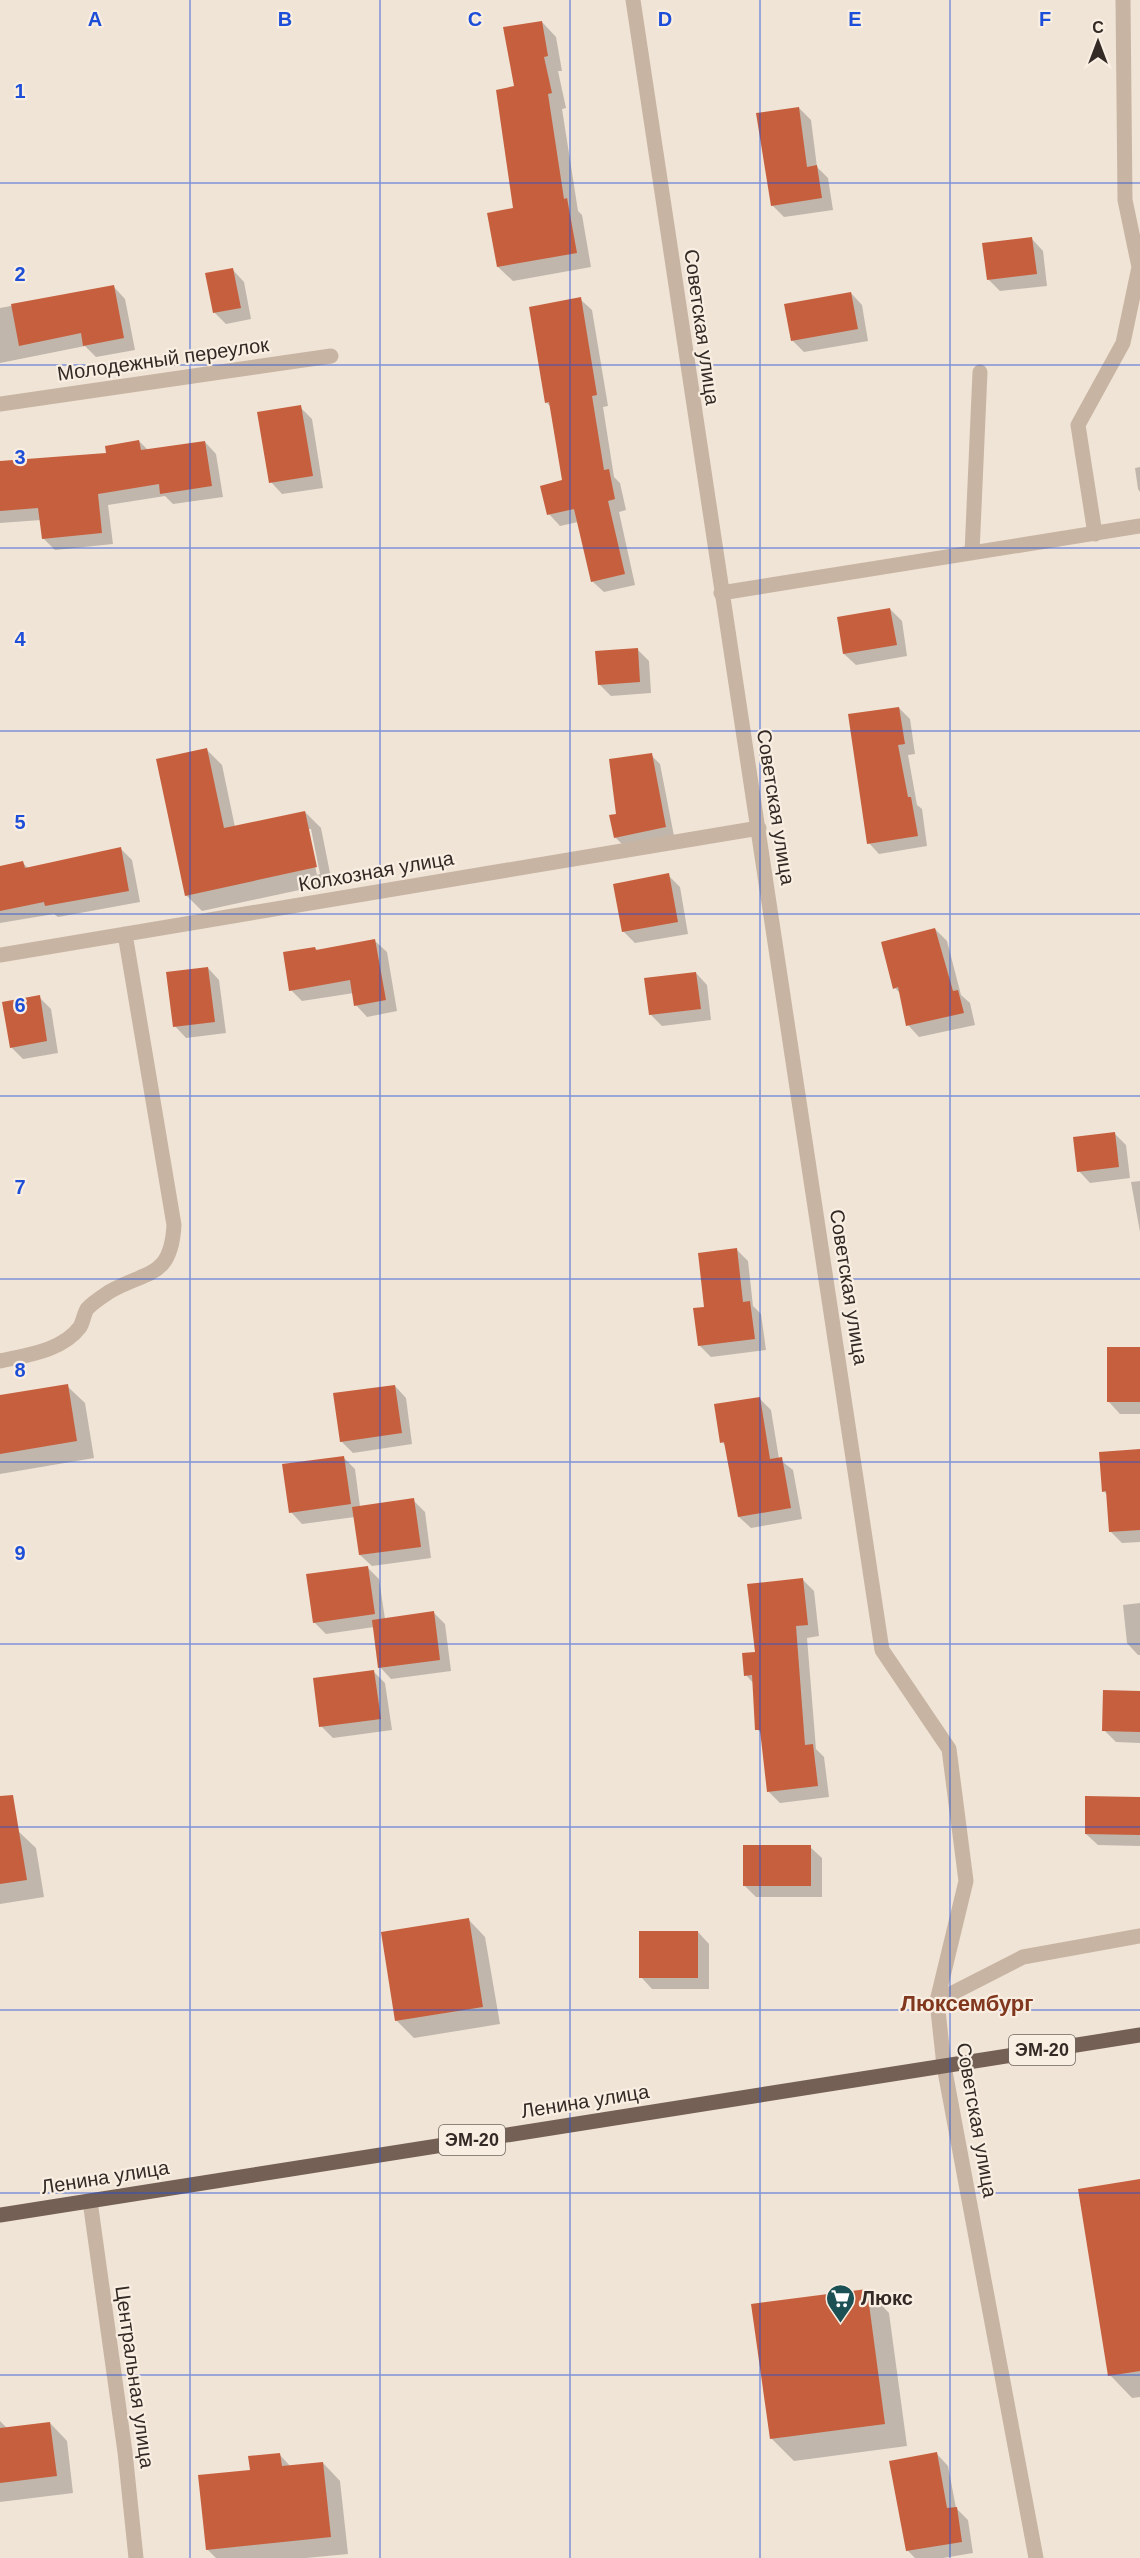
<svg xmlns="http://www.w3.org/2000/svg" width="1140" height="2558" font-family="Helvetica,sans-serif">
<rect width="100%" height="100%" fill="#f0e4d6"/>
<!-- shadow -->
<path fill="#0003" fill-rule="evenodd" d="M 542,22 L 556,37 L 562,71 L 558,71 L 566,108 L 562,109 L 578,211 L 582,215 L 591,267 L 513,281 L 498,267 L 515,209 L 515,87 Z
M 799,108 L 811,120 L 817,167 L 828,178 L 833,210 L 784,217 L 772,205 Z
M 1032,239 L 1043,251 L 1047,286 L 1000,291 L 989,280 Z
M 233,270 L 244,282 L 251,319 L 226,324 L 214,312 Z
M 114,287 L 125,299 L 135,350 L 96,357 L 85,346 L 0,363 L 0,308 Z
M 851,293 L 862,305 L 868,341 L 804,352 L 792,340 Z
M 580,299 L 592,310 L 608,406 L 603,407 L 614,477 L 620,483 L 626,510 L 619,512 L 635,585 L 604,592 L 592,581 L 578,522 L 560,526 L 549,514 L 563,482 L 551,407 L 546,402 Z
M 300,407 L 312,419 L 323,488 L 282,494 L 271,482 Z
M 139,441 L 149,451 L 205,442 L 216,454 L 223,497 L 173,504 L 165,496 L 108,505 L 113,544 L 55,550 L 43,538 L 41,520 L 0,523 L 0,463 L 108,454 Z
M 1140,467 L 1140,492 L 1138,489 L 1135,468 Z
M 890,609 L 902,621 L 907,656 L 856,665 L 844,654 Z
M 637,649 L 649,661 L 651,693 L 611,696 L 599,684 Z
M 899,708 L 910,719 L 915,754 L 908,755 L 917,805 L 922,809 L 927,846 L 879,854 L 869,843 Z
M 206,749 L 222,765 L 235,827 L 305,812 L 321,828 L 332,883 L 202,911 L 186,895 ZM 307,829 L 311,829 L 320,874 L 317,875 Z
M 651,755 L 660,764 L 674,836 L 624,846 L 615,837 L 618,815 Z
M 121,849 L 132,860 L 140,902 L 58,917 L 54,914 L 0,923 L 0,868 L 23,863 L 29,869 Z
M 668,875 L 680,887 L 688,934 L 635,943 L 623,931 Z
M 935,929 L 947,941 L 961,995 L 970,1003 L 975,1025 L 919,1037 L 908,1025 L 901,994 L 895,988 Z
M 375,941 L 387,952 L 397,1011 L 367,1017 L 356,1005 L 354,993 L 302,1001 L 291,990 L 315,948 L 318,951 Z
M 208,968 L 219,980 L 226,1033 L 186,1038 L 175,1026 Z
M 696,973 L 707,985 L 711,1020 L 662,1026 L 650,1014 Z
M 39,997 L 51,1009 L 58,1053 L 23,1059 L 11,1047 Z
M 1115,1134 L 1126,1145 L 1130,1178 L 1090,1183 L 1079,1171 Z
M 1140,1181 L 1140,1232 L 1131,1182 Z
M 736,1249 L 748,1261 L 753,1306 L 761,1314 L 766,1350 L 711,1357 L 699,1345 L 706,1308 Z
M 1140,1348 L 1140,1414 L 1120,1414 L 1109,1402 Z
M 67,1386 L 85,1403 L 94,1458 L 0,1474 L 0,1397 Z
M 395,1386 L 406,1398 L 412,1444 L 353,1453 L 341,1441 Z
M 760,1399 L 771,1410 L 779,1459 L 793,1470 L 802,1519 L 751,1528 L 739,1517 L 727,1447 L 722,1442 Z
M 1140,1451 L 1140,1542 L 1122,1543 L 1110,1531 L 1108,1495 L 1103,1491 Z
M 344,1458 L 355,1469 L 360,1507 L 413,1500 L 425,1512 L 431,1558 L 372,1566 L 360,1555 L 355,1517 L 302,1524 L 291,1512 Z
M 367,1567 L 379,1579 L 385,1619 L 433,1612 L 445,1624 L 451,1671 L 391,1679 L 380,1667 L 374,1627 L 326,1634 L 314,1622 Z
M 803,1580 L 814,1591 L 819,1636 L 807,1638 L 816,1749 L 824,1757 L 829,1797 L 780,1803 L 769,1792 L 762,1734 L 757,1729 L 754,1684 L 746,1675 L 756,1653 Z
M 1140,1603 L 1140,1655 L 1138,1655 L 1127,1643 L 1123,1605 Z
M 374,1672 L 385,1683 L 392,1730 L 333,1738 L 321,1726 Z
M 1140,1692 L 1140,1743 L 1116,1742 L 1104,1730 Z
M 1140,1798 L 1140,1846 L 1098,1845 L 1086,1834 Z
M 18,1831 L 36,1848 L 44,1897 L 0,1904 L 0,1834 Z
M 810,1847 L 822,1858 L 822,1897 L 756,1897 L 745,1886 Z
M 468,1919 L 485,1937 L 500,2024 L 414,2038 L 396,2020 Z
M 698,1932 L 709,1944 L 709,1989 L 652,1989 L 641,1977 Z
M 1140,2181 L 1140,2397 L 1132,2398 L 1110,2375 Z
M 867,2290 L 889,2313 L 907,2446 L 794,2461 L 771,2438 Z
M 0,2421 L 7,2428 L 50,2423 L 67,2441 L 73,2493 L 0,2502 Z
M 937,2454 L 948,2466 L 956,2508 L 968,2520 L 973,2553 L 943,2558 L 915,2558 L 907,2550 Z
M 280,2455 L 291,2467 L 323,2463 L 340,2481 L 348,2554 L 306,2558 L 216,2558 L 207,2549 L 251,2471 Z"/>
<!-- building -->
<path fill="#c65f3e" d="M 542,21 L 548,56 L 544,57 L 552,93 L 548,94 L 564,199 L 567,198 L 577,253 L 497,267 L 487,213 L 513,208 L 496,90 L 514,86 L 503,27 Z
M 799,107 L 807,167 L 817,165 L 822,198 L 771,206 L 756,113 Z
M 1032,237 L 1037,274 L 987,280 L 982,243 Z
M 233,268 L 241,308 L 213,313 L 205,273 Z
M 114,285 L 124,338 L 83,346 L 81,333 L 19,346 L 11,304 Z
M 851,292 L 858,329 L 791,341 L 784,304 Z
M 581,297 L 597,395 L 592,396 L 604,470 L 609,469 L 615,499 L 608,501 L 625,574 L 591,582 L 574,509 L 547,515 L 540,486 L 562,480 L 549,402 L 545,403 L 529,307 Z
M 301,405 L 313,476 L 269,483 L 257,412 Z
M 139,440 L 141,450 L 205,441 L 212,486 L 160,494 L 159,484 L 98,494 L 102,533 L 42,539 L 38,508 L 0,511 L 0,461 L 106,453 L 105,446 Z
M 890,608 L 897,645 L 843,654 L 837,617 Z
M 638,648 L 640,682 L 598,685 L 595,651 Z
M 899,707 L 905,744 L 898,745 L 908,797 L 911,797 L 918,836 L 867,844 L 848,714 Z
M 207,748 L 224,828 L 305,811 L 317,867 L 185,896 L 156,759 Z
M 652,753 L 666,827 L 614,838 L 609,815 L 616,814 L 609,759 Z
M 121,847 L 129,891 L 45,906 L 44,902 L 0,911 L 0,866 L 23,861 L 25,868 Z
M 669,873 L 678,922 L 622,932 L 613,884 Z
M 935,928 L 953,991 L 958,990 L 964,1013 L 906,1026 L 898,987 L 893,989 L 881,942 Z
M 375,939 L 386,1000 L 354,1006 L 350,980 L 289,991 L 283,952 L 315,947 L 316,950 Z
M 208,967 L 215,1022 L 173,1027 L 166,972 Z
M 696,972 L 701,1009 L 649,1015 L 644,978 Z
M 40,995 L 47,1041 L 10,1048 L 2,1002 Z
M 1115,1132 L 1119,1167 L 1077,1172 L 1073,1137 Z
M 737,1248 L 743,1302 L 750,1301 L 755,1339 L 698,1346 L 693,1308 L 704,1307 L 698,1253 Z
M 1107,1347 L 1140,1347 L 1140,1402 L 1107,1402 Z
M 68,1384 L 77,1441 L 0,1454 L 0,1395 Z
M 395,1385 L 402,1433 L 340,1442 L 333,1393 Z
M 760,1397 L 770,1459 L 782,1457 L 791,1508 L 738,1517 L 724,1442 L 720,1443 L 714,1404 Z
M 1140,1449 L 1140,1530 L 1109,1532 L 1106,1491 L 1102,1492 L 1099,1452 Z
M 344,1456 L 351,1504 L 289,1513 L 282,1464 Z
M 414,1498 L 421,1547 L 359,1555 L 352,1507 Z
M 368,1566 L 375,1614 L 313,1623 L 306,1574 Z
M 803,1578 L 808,1625 L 796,1626 L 805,1745 L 813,1744 L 818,1786 L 767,1792 L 760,1730 L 755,1730 L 752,1675 L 744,1676 L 742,1653 L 755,1652 L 747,1584 Z
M 434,1611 L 440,1660 L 378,1668 L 372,1620 Z
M 374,1670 L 381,1719 L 319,1727 L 313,1678 Z
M 1103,1690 L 1140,1691 L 1140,1732 L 1102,1731 Z
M 13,1795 L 27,1880 L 0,1884 L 0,1796 Z
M 1085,1796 L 1140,1797 L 1140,1835 L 1085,1834 Z
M 743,1845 L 811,1845 L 811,1886 L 743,1886 Z
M 469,1918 L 483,2007 L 395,2021 L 381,1932 Z
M 639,1931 L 698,1931 L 698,1978 L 639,1978 Z
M 1140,2179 L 1140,2371 L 1108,2376 L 1078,2189 Z
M 867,2289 L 885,2424 L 770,2439 L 751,2304 Z
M 50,2422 L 57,2476 L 0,2483 L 0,2428 Z
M 937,2452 L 947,2508 L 957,2507 L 962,2542 L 906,2551 L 889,2461 Z
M 280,2453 L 282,2466 L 323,2462 L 331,2537 L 206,2550 L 198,2475 L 250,2470 L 248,2456 Z"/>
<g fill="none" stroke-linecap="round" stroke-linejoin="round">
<!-- street -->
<path stroke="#c8b4a2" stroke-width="15" d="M 633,0 C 714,550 800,1100 882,1650 L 949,1749 L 966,1881 L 937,2001 L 944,2066 L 1036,2558
M 0,404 L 331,356
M 1095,534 L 1078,425 L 1123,343 L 1139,267 L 1125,200 L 1123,0
M 972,553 L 980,372
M 721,593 L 1140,526
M 0,955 L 759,828
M 0,1361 C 27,1355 62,1351 80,1327 C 83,1322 84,1314 87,1309 C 92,1303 103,1296 109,1292 C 147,1270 171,1279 174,1225 L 125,934
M 937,2001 L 1023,1957 L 1140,1936
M 90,2201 L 125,2452 L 136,2558"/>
<!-- primary -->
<path stroke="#756055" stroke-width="15" d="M 0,2215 L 1140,2035"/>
</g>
<!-- grid -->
<path fill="none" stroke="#1d4ed8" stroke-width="1.5" stroke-opacity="0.55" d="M 190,0 L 190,2558M 380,0 L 380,2558M 570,0 L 570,2558M 760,0 L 760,2558M 950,0 L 950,2558M 0,183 L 1140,183M 0,365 L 1140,365M 0,548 L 1140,548M 0,731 L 1140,731M 0,914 L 1140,914M 0,1096 L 1140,1096M 0,1279 L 1140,1279M 0,1462 L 1140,1462M 0,1644 L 1140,1644M 0,1827 L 1140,1827M 0,2010 L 1140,2010M 0,2193 L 1140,2193M 0,2375 L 1140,2375"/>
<!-- icons -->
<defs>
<symbol id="supermarket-pin" viewBox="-11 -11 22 30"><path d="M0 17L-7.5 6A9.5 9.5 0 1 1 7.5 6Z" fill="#1b5054" stroke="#f9eee2"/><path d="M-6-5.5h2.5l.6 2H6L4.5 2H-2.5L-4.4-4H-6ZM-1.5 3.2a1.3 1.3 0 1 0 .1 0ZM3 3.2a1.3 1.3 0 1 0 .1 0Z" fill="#fff"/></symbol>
</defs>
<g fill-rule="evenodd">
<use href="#supermarket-pin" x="824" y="2282" width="33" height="45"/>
</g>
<g text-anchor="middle" stroke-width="4.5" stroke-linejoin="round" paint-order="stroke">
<!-- shield labels -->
<g fill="#f9eee2" stroke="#6e645e" stroke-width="1.5">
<rect x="1009" y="2035" width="66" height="30" rx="4.5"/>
<rect x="439" y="2125" width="66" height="30" rx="4.5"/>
</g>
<g font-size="18" font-weight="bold" fill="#332925">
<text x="1042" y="2056">ЭМ-20</text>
<text x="472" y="2146">ЭМ-20</text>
</g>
<!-- street labels -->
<g font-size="20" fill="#332925" stroke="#f9eee2">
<text transform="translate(702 327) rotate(82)" y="7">Советская улица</text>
<text transform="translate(163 359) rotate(-8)" y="7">Молодежный переулок</text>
<text transform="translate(776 807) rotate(81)" y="7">Советская улица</text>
<text transform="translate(376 871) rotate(-10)" y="7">Колхозная улица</text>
<text transform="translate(849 1287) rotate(81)" y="7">Советская улица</text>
<text transform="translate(585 2101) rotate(-9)" y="7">Ленина улица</text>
<text transform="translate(977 2120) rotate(80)" y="7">Советская улица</text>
<text transform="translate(105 2177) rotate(-9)" y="7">Ленина улица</text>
<text transform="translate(135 2377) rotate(82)" y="7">Центральная улица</text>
</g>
<!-- poi labels -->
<g font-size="20" font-weight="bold" fill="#332925" stroke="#f9eee2" text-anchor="start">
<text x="861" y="2305">Люкс</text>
</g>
<!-- quarter labels -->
<g font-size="22" font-weight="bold" fill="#81361e" stroke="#f9eee2">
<text x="967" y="2011">Люксембург</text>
</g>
</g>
<g font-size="20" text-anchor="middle" font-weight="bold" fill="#1d4ed8" stroke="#f9eee2" stroke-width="4.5" stroke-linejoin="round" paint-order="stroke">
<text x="95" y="26">A</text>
<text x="285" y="26">B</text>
<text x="475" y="26">C</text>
<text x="665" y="26">D</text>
<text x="855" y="26">E</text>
<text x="1045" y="26">F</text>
<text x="20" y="98">1</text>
<text x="20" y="281">2</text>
<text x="20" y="464">3</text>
<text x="20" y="646">4</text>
<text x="20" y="829">5</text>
<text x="20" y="1012">6</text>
<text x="20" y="1194">7</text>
<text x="20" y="1377">8</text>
<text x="20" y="1560">9</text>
</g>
<!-- north arrow -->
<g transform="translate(1098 42)" stroke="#f9eee2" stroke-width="4.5" paint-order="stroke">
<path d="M0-4.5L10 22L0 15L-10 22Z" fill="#332925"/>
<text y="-9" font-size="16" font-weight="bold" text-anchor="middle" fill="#332925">С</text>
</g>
</svg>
